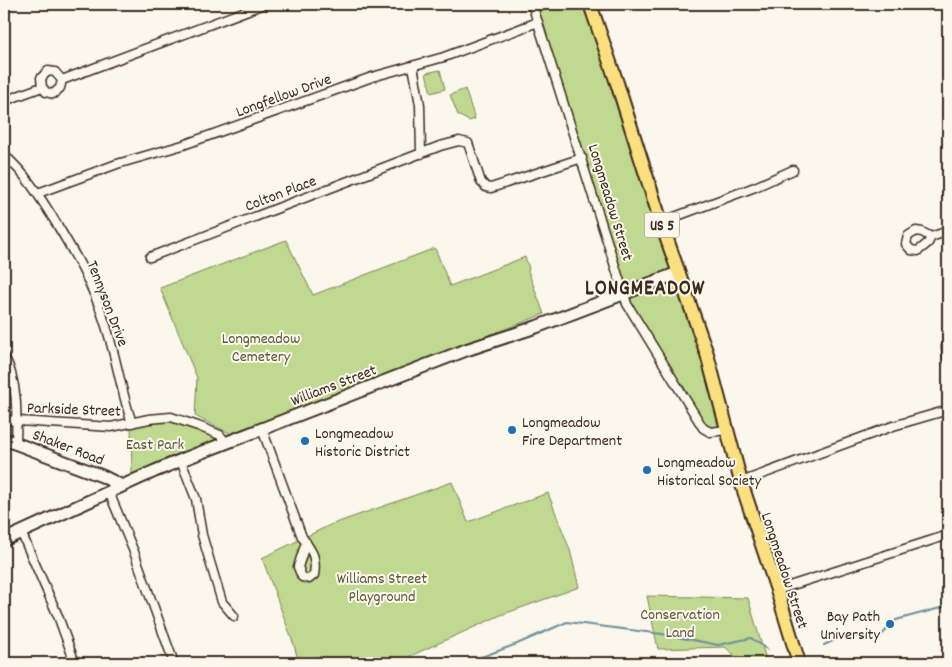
<svg xmlns="http://www.w3.org/2000/svg" width="952" height="667" font-family="Dekko,sans-serif">
<rect width="100%" height="100%" fill="#fbf7ec"/>
<filter id="ink" filterUnits="userSpaceOnUse"><feTurbulence type="fractalNoise" baseFrequency=".02" numOctaves="2"/><feDisplacementMap in="SourceGraphic" scale="10" xChannelSelector="R" yChannelSelector="G"/><feConvolveMatrix kernelMatrix="1 2 1 2 8 2 1 2 1" color-interpolation-filters="sRGB"/></filter>
<g filter="url(#ink)">
<!-- green -->
<path fill="#bfd990" stroke="#7d8257" d="M 532,4 L 590,4 L 727,430 L 710,432 L 633,316 Z
M 440,70 L 445,89 L 431,93 L 426,73 Z
M 465,89 L 475,119 L 469,121 L 458,115 L 450,95 Z
M 286,240 L 313,295 L 435,248 L 450,286 L 525,257 L 529,268 L 528,271 L 544,314 L 233,435 L 195,416 L 197,378 L 160,288 Z
M 155,420 L 176,420 L 217,437 L 217,441 L 132,475 L 131,426 Z
M 452,482 L 468,522 L 548,493 L 570,550 L 579,587 L 501,615 L 395,663 L 299,663 L 293,642 L 262,558 L 330,525 Z
M 647,596 L 748,598 L 767,663 L 744,663 L 725,647 L 658,649 Z"/>
<g fill="none" stroke-linecap="round" stroke-linejoin="round">
<!-- stream -->
<path stroke="#6e8f9d" stroke-width="2" d="M 824,645 L 848,634 L 877,640 L 896,620 L 948,606
M 465,663 L 517,644 L 567,622 L 662,634 L 718,645 L 751,638 L 768,650"/>
<defs>
<path id="minor" d="M 532,4 L 627,304 L 703,428 L 710,432 L 727,430
M 413,66 L 420,105 L 421,154
M 42,87 L 46,92 L 53,94 L 60,88 L 62,80
M 4,101 L 42,87 L 41,78 L 48,71 L 55,72 L 62,80 L 264,4
M 4,155 C 25,173 38,194 53,218 C 74,252 93,285 105,323 C 116,356 121,391 132,423
M 38,193 L 117,164 L 183,145 L 372,77 L 444,57 L 538,22
M 661,222 L 755,187 L 793,170
M 931,237 L 922,232 L 916,231 L 908,236 L 906,244 L 911,250 L 918,251 L 928,243 L 931,237 L 948,231
M 150,257 L 440,146 L 459,141 L 468,143 L 481,182 L 486,187 L 491,188 L 582,158
M 946,347 L 948,360
M 4,356 C 18,381 17,415 16,443
M 4,420 L 111,427 L 149,419 L 171,417 L 198,426 L 220,435 L 226,443
M 262,429 L 302,537 C 312,551 317,557 314,575 L 309,579 L 302,577 L 298,567 L 306,542
M 181,461 L 196,499 L 202,535 L 222,602 L 234,616
M 741,482 L 893,426 L 948,410
M 109,492 L 134,552 L 174,663
M 21,532 L 58,616 L 75,663
M 777,590 L 948,535"/>
<path id="secondary" d="M 4,439 L 102,476 L 122,486
M 4,540 L 155,471 L 184,459 L 466,350 L 536,327 L 678,273"/>
<path id="primary" d="M 590,4 L 617,83 L 661,222 L 707,354 L 741,482 L 777,590 L 799,663"/>
</defs>
<!-- minor casing -->
<use href="#minor" stroke="#3b2a1e" stroke-width="11"/>
<!-- secondary casing -->
<use href="#secondary" stroke="#3b2a1e" stroke-width="15"/>
<!-- primary casing -->
<use href="#primary" stroke="#3b2a1e" stroke-width="16"/>
<!-- minor -->
<use href="#minor" stroke="#fbf7ec" stroke-width="8"/>
<!-- secondary -->
<use href="#secondary" stroke="#fbf7ec" stroke-width="11"/>
<!-- primary -->
<use href="#primary" stroke="#fce080" stroke-width="12"/>
</g>
</g>
<!-- markers -->
<g fill="#1f6fb2" stroke="#fbf7ec" stroke-width="2">
<circle cx="512" cy="430" r="5"/>
<circle cx="305" cy="441" r="5"/>
<circle cx="647" cy="470" r="5"/>
<circle cx="890" cy="624" r="5"/>
</g>
<g text-anchor="middle" stroke-width="4" stroke-linejoin="round" paint-order="stroke">
<!-- shield labels -->
<rect fill="#fbf7ec" stroke="#75685c" stroke-width="1" x="644.5" y="212.5" width="35" height="25" rx="4"/>
<g font-size="15" font-weight="bold" fill="#3b2a1e">
<text x="662" y="230">US 5</text>
</g>
<!-- street labels -->
<g font-size="16" fill="#3b2a1e" stroke="#fbf7ec">
<text transform="translate(283 94) rotate(-20)" y="6">Longfellow Drive</text>
<text transform="translate(280 192) rotate(-21)" y="6">Colton Place</text>
<text transform="translate(612 202) rotate(73)" y="6">Longmeadow Street</text>
<text transform="translate(109 303) rotate(69)" y="6">Tennyson Drive</text>
<text transform="translate(333 384) rotate(-21)" y="6">Williams Street</text>
<text transform="translate(74 408) rotate(2)" y="6">Parkside Street</text>
<text transform="translate(69 446) rotate(21)" y="6">Shaker Road</text>
<text transform="translate(786 570) rotate(72)" y="6">Longmeadow Street</text>
</g>
<!-- park labels -->
<g font-size="16" fill="#5c563a" stroke="#fbf7ec">
<text x="261" y="343">Longmeadow<tspan x="261" dy="18">Cemetery</tspan></text>
<text x="155" y="449">East Park</text>
<text x="382" y="583">Williams Street<tspan x="382" dy="18">Playground</tspan></text>
<text x="680" y="619">Conservation<tspan x="680" dy="18">Land</tspan></text>
</g>
<!-- poi labels -->
<g font-size="16" fill="#3b2a1e" stroke="#fbf7ec" text-anchor="start">
<text x="522" y="427">Longmeadow<tspan x="522" dy="18">Fire Department</tspan></text>
<text x="315" y="438">Longmeadow<tspan x="315" dy="18">Historic District</tspan></text>
<text x="657" y="467">Longmeadow<tspan x="657" dy="18">Historical Society</tspan></text>
<text x="880" y="621" text-anchor="end">Bay Path<tspan x="880" dy="18">University</tspan></text>
</g>
<!-- district labels -->
<g font-size="21" font-weight="bold" letter-spacing="1" fill="#3b2a1e" stroke="#fbf7ec">
<text x="645" y="294">LONGMEADOW</text>
</g>
</g>
<!-- margin -->
<rect width="952" height="667" fill="none" stroke="#fbf7ec" stroke-width="20"/>
<rect x="10" y="10" width="932" height="647" fill="none" stroke="#3b2a1e" stroke-width="2" filter="url(#ink)"/>
</svg>
